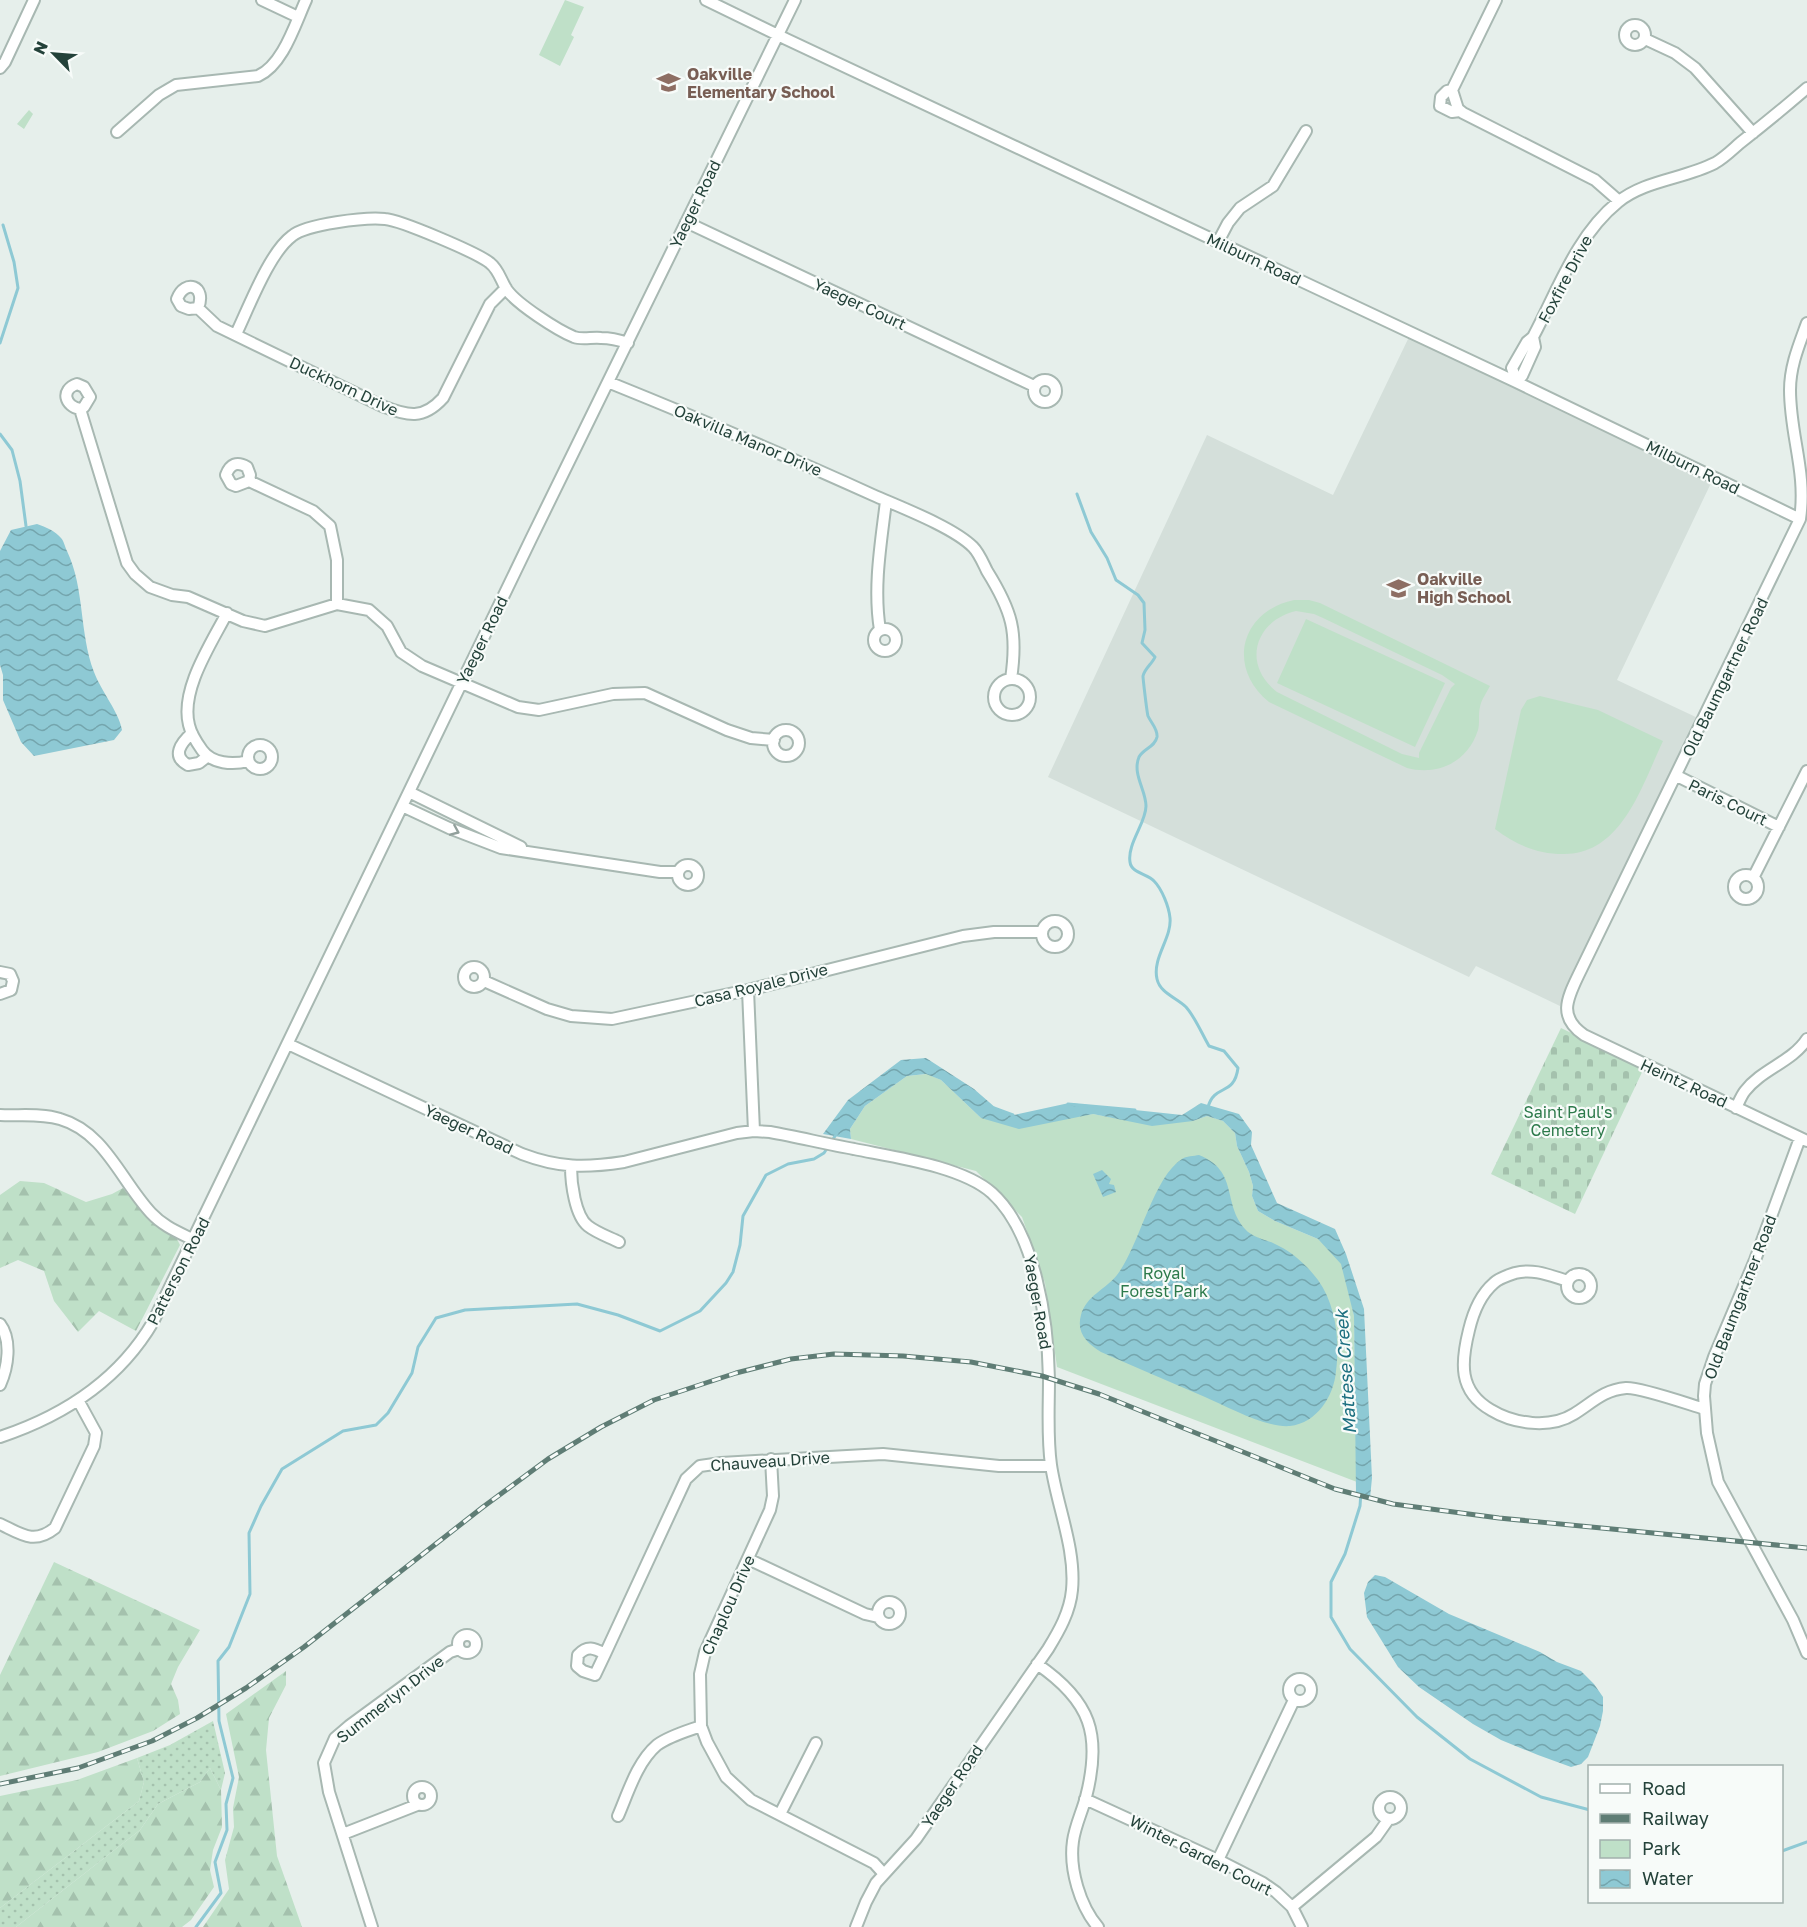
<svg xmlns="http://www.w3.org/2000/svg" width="1807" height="1927" font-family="'Golos Text',sans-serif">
<defs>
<pattern id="grass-dots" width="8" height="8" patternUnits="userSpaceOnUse" patternTransform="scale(1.5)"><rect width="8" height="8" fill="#bfe0c8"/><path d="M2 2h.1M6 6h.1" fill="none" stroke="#a4c1ad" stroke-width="1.8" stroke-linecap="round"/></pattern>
<pattern id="forest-firs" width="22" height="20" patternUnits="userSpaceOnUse" patternTransform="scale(1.5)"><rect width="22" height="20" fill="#bfe0c8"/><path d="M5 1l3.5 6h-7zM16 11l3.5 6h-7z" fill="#a4c1ad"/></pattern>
<pattern id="cemetery-stones" width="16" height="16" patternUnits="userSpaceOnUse" patternTransform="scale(1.5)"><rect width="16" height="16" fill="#bfe0c8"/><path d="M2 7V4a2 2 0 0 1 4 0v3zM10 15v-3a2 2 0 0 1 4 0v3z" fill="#a4c1ad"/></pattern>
<pattern id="water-waves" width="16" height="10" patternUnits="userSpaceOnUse" patternTransform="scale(1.5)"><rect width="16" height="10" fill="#8ec9d4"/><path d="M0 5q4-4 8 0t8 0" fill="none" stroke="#74a5ad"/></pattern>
</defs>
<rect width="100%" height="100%" fill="#e6efeb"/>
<!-- built -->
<path fill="#d4dfda" d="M 1409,337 L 1712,481 L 1617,680 L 1700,719 L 1568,982 L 1560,1006 L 1476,966 L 1469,977 L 1048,777 L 1207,435 L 1333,495 Z"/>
<!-- grass -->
<path fill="url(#grass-dots)" d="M 213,1721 L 225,1773 L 221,1790 L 210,1768 L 200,1782 L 158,1804 L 140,1830 L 16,1927 L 0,1927 L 0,1908 L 139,1801 L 144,1782 L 137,1758 L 170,1745 Z"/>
<!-- forest -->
<path fill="url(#forest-firs)" d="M 20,1181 L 44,1183 L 86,1202 L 112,1194 L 123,1188 L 149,1220 L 176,1237 L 180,1245 L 136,1331 L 99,1311 L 78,1332 L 54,1301 L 44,1271 L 18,1260 L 0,1268 L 0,1195 Z
M 54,1562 L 200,1630 L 178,1667 L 171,1684 L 178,1700 L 180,1714 L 153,1731 L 98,1752 L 0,1776 L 0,1675 Z
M 286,1671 L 286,1685 L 269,1718 L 266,1750 L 277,1856 L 302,1927 L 203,1927 L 229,1889 L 225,1860 L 234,1827 L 233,1808 L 239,1777 L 226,1714 Z
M 137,1758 L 144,1782 L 139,1801 L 0,1908 L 0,1796 L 77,1780 Z
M 210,1768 L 221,1790 L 222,1827 L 213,1850 L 210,1870 L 214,1887 L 191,1920 L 182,1927 L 16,1927 L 140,1830 L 158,1804 L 200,1782 Z"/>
<!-- cemetery -->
<path fill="url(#cemetery-stones)" d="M 1561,1028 L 1644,1068 L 1575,1214 L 1491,1174 Z"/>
<!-- park -->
<path fill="#bfe0c8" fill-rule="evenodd" d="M 565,0 L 584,7 L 571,35 L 574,37 L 560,66 L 539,55 Z
M 29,110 L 33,114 L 24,129 L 17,124 Z
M 1294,600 L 1309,600 L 1320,603 L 1490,686 C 1487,692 1481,700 1480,707 C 1478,714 1480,722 1478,730 C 1468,762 1438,776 1407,768 L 1269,702 C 1226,667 1241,611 1294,600 ZM 1296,611 L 1314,614 L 1323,618 L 1442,675 L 1455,684 L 1451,688 L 1419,753 L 1419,758 L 1402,754 L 1277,692 C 1242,665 1254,621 1296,611 Z
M 1306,619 L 1445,683 L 1415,747 L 1277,683 Z
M 1540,696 L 1598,710 L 1663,741 C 1642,785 1622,855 1563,854 C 1537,854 1516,845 1495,829 L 1521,710 L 1527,700 Z
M 927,1074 L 941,1080 L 981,1118 L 1068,1117 L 1093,1114 L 1119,1119 L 1193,1121 L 1207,1116 L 1223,1121 L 1235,1133 L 1237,1146 L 1249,1172 L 1253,1186 L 1252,1196 L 1258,1211 L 1275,1221 L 1318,1239 L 1345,1261 L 1354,1316 L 1357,1482 L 1057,1367 L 1045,1283 L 1022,1217 L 976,1171 L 851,1139 L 850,1129 L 865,1106 L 907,1076 Z"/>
<!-- water -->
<path fill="url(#water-waves)" d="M 37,524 C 46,527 55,531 61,538 C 64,541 65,547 67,551 C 85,589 79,632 94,672 C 101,691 119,712 122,730 L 114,740 L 34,756 L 21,742 L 3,700 L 3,675 L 0,665 L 0,551 L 11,530 Z
M 926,1058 L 974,1089 L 997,1109 L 1014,1115 L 1069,1103 L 1182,1115 L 1201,1103 L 1239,1114 L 1252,1132 L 1251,1145 L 1277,1203 L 1335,1229 L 1346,1254 L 1364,1309 L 1372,1478 L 1370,1498 L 1356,1494 L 1354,1316 L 1341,1264 L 1318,1239 L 1275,1221 L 1258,1211 L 1252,1196 L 1253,1186 L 1249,1172 L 1237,1146 L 1235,1133 L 1223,1121 L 1207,1116 L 1193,1121 L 1152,1126 L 1093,1114 L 1019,1129 L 981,1118 L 941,1080 L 926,1074 L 907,1076 L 865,1106 L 850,1129 L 851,1139 L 823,1134 L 848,1100 L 901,1060 Z
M 1199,1155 C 1239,1171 1222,1203 1245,1229 C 1252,1237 1263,1239 1273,1243 C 1291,1251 1306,1264 1318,1280 C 1336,1305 1340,1341 1336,1371 C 1334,1396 1317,1423 1290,1426 C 1266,1428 1228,1407 1205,1397 C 1170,1382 1135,1367 1101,1352 C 1087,1343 1076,1333 1081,1315 C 1086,1296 1106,1289 1117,1275 C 1139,1247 1153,1177 1182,1159 C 1186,1156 1194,1156 1199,1155 Z
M 1102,1170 L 1111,1179 L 1109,1184 L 1114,1185 L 1116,1192 L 1103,1197 L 1093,1174 Z
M 1375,1575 L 1385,1577 L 1449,1614 L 1540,1652 L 1557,1662 L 1581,1671 L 1594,1684 L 1603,1697 L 1603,1711 L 1600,1726 L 1588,1757 L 1581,1764 L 1571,1767 L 1538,1755 L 1501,1740 L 1473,1724 L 1419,1687 L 1398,1667 L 1367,1617 L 1364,1593 L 1368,1582 Z"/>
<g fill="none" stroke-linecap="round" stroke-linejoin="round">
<!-- stream -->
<path stroke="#8ec9d4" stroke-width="3" d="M 0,343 L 18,288 L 14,262 L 3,225
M 0,434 L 12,450 L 20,481 L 26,526
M 1077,494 L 1091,532 L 1107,558 L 1116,580 L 1138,595 L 1144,603 L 1145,630 L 1142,643 L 1155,657 C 1152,664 1145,668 1143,676 C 1143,679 1147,713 1148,716 C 1151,723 1158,729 1157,737 C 1155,747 1143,749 1139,757 C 1132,774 1146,790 1146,806 C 1146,823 1127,844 1130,862 C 1131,873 1148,874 1154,881 C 1162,889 1169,907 1170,918 C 1172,938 1152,958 1157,979 C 1160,993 1177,998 1186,1007 C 1195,1017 1202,1034 1209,1046 L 1224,1051 L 1238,1068 C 1234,1097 1215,1083 1208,1107
M 1068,1104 L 1135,1110
M 994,1108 L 1013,1115
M 1361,1492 L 1360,1506 L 1345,1554 L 1331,1582 L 1331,1617 L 1350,1649 L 1417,1717 L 1470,1759 L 1541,1797 L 1590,1810
M 1782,1851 L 1807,1842
M 196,1927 L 221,1893 L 215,1862 L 227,1830 L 226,1804 L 233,1778 L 219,1721 L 218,1661 L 229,1647 L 250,1594 L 249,1533 L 261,1506 L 282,1469 L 343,1431 L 376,1425 L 388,1413 L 412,1373 L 418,1347 L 436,1318 L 465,1310 L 577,1304 L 618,1315 L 660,1331 L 700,1311 L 726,1283 L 733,1272 L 740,1245 L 743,1216 L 766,1175 L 788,1164 L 814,1159 L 824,1153 L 837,1133"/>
<defs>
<path id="minor" d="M 262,0 L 298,17
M 706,0 L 786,39 L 1514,381 L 1800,519
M 1496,0 L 1452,90 L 1458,109 L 1463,113 L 1595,180 L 1619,201
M1625 35a10 10 0 1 1 20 0a10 10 0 1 1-20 0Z
M 1645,39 L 1675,53 L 1695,68 L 1753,133
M 0,68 L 5,62 L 34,0
M 1452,90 L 1447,91 L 1441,97 L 1440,106 L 1452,112 L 1460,111
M 117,132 L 159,95 L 176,85 L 258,76 C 283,65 295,24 306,0
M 686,222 L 1034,386
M 1218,242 L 1228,223 L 1240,208 L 1273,186 L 1306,131
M 198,308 C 207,286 185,278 177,299 L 181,306 L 189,309 L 198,308 L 217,326 L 382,406 C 408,416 423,420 443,398 L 490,304 L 506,288
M 1807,323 C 1799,345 1790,366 1790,390 C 1790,436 1807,472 1800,519 L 1578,976 C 1567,999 1558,1017 1584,1035 L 1807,1141
M 236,334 C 249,307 269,253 292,236 C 306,224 366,217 385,219 C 400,220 478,253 490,263 C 499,270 501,281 507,290 C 517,304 557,330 574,337 C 582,340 592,337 601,338 C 610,338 619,340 628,343
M 1515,377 L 1512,368 L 1527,342 L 1533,337
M1034 391a11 11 0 1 1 22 0a11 11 0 1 1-22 0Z
M 1514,381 L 1515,377 L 1522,376 L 1535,347 L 1533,337 C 1557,292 1576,236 1618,202 C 1645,180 1684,179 1715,163 C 1724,158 1732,150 1740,143 C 1763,125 1785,107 1807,88
M 608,382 C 697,418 785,455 873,495 C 900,507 953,527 973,547 C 979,553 983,563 987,571 C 1012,611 1018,632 1011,679
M 80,409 L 84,407 L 90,397 L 84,387 L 77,384 C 60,390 65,406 80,409 L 127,563 L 135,574 L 150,587 L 172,595 L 188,597 L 243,621 L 265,626 L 337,604 L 369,610 L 387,626 L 401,652 L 422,666 L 518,707 L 539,710 L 613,694 L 645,693 L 727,730 L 751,738 L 774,740
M 249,481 L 250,475 L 247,467 C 237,461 230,464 226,475 L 231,484 L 236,486 L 249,481 L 313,511 L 330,526 L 337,560 L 337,604
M 227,613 C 211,644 180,690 189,725 C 191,734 197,743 202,750 C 212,764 233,765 248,761
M874 640a11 11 0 1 1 22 0a11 11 0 1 1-22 0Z
M 880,630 C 873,587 881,543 886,501
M994 697a18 18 0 1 1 36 0a18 18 0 1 1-36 0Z
M773 743a13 13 0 1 1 26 0a13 13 0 1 1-26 0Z
M 192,733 C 181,743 171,756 188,765 L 199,763 L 208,756
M248 757a12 12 0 1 1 24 0a12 12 0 1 1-24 0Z
M 1677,776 L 1779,827
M 409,792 L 521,847
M 402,806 L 449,828 L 501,848 L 660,872 L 678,872
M678 875a10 10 0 1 1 20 0a10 10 0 1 1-20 0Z
M1734 887a12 12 0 1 1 24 0a12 12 0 1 1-24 0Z
M 1754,876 L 1807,771
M1042 934a13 13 0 1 1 26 0a13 13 0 1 1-26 0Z
M464 977a10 10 0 1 1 20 0a10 10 0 1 1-20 0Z
M 0,972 L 10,974 L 13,981 L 11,990 L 0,994
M 484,981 L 547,1009 L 571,1016 L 612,1019 L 748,990 L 963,936 L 994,932 L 1042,932
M 748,990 L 754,1131
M 288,1044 L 522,1154 C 559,1168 585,1168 624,1162 L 737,1133 L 754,1131 L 770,1132 C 798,1137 826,1144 854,1149 C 893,1157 962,1166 992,1193 C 1036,1233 1048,1322 1049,1379 C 1049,1408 1047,1437 1051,1465 C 1057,1506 1076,1549 1072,1590 C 1070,1612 1059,1631 1048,1649 L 916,1839 L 876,1883 L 866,1902 L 856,1927
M 1736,1108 C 1739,1102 1741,1096 1745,1091 C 1762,1069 1792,1062 1807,1039
M 0,1115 C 19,1116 41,1113 60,1119 C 105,1132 121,1181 151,1213 C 163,1226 178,1232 194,1240
M 1800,1138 L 1755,1260 L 1714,1357 L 1705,1384 L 1704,1396 L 1707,1433 L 1718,1482 L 1793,1620 L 1807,1653
M 571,1167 C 571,1183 575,1216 588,1226 C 597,1233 609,1237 619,1242
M1567 1286a12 12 0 1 1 24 0a12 12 0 1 1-24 0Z
M 1568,1281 C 1551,1276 1534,1268 1515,1273 C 1509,1275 1499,1278 1494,1283 C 1480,1295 1473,1313 1469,1330 C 1461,1362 1458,1391 1491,1410 C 1514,1424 1550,1429 1574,1414 C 1592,1403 1603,1390 1626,1388 C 1640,1387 1688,1404 1705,1409
M 0,1324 C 12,1340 8,1367 0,1385
M 0,1437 C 63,1416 119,1380 153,1322 L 531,539 L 795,0
M 771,1459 L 773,1496 L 770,1510 L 705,1652 L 700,1674 L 701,1726 L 707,1742 L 726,1777 L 751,1800 L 874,1863 L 884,1874
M 0,1524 C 21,1534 34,1545 55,1528 L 94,1446 L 96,1433 L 78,1400
M 748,1559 L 865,1614 L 878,1617
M878 1613a11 11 0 1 1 22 0a11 11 0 1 1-22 0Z
M458 1644a9 9 0 1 1 18 0a9 9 0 1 1-18 0Z
M 605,1654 C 594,1648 587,1645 578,1655 L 577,1666 L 583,1671 L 595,1675 L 605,1654 L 686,1479 L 700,1466 L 721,1463 L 883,1454 L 999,1466 L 1051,1466
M 1037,1664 C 1091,1701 1102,1735 1086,1797 C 1082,1812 1075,1826 1073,1841 C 1069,1869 1080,1906 1098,1927
M1289 1690a11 11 0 1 1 22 0a11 11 0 1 1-22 0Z
M413 1796a9 9 0 1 1 18 0a9 9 0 1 1-18 0Z
M1379 1808a11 11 0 1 1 22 0a11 11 0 1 1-22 0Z
M 1085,1799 L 1218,1860 L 1263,1883 L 1276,1892 L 1292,1907 L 1302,1927
M 780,1814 L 816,1743
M 618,1816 C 628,1793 637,1762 657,1745 C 669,1736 687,1731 701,1726
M 343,1834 L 417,1805
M 1218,1860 L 1294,1700
M 1292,1907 L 1376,1837 L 1388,1820
M 372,1927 L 329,1792 L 324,1763 L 335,1738 L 349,1726 L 450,1652 L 459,1649"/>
</defs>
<!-- minor casing -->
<use href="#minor" stroke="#a8b8b2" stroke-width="14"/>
<!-- minor -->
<use href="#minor" stroke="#fff" stroke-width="10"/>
<defs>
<path id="rail" d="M 0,1784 L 78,1768 L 152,1741 L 197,1718 L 246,1688 L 304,1647 L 483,1507 L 548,1459 L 601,1427 L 654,1400 L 736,1373 L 791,1359 L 834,1354 L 903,1356 L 971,1362 L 1042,1376 L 1099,1394 L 1335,1489 L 1393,1504 L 1499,1518 L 1807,1548"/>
</defs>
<!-- rail casing -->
<use href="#rail" stroke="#5f7d75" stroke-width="5"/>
<!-- rail -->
<use href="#rail" stroke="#f7fbf9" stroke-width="3" stroke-dasharray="9" stroke-linecap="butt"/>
</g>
<!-- one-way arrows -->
<defs><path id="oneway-chevron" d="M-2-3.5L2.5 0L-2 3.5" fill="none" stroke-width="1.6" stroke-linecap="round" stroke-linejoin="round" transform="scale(1.5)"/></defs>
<use stroke="#92a09c" href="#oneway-chevron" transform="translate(455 831) rotate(23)"/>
<!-- icons -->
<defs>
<symbol id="school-bare" viewBox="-9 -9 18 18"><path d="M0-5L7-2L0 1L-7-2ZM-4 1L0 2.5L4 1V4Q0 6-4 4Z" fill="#8d6e63" stroke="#f7fbf9" stroke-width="2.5" paint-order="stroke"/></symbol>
</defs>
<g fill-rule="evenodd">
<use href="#school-bare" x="652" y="66" width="33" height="33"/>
<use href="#school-bare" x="1382" y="572" width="33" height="33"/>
</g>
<g text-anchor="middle" stroke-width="4.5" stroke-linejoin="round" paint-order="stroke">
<!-- education labels -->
<g font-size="16" font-weight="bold" fill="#785e54" stroke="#f7fbf9" text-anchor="start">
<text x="687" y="80">Oakville<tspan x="687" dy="18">Elementary School</tspan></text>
<text x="1417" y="585">Oakville<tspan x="1417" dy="18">High School</tspan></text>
</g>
<!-- street labels -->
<g font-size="16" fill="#24423a" stroke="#f7fbf9">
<text transform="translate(695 204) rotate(-64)" y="6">Yaeger Road</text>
<text transform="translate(1254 259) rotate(25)" y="6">Milburn Road</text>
<text transform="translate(1565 279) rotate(-62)" y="6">Foxfire Drive</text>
<text transform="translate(860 304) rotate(25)" y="6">Yaeger Court</text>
<text transform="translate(344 386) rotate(25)" y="6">Duckhorn Drive</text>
<text transform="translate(748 440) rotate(23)" y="6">Oakvilla Manor Drive</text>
<text transform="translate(1693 467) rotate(26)" y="6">Milburn Road</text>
<text transform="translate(482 640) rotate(-64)" y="6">Yaeger Road</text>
<text transform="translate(1725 677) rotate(-64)" y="6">Old Baumgartner Road</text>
<text transform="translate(1728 802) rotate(26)" y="6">Paris Court</text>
<text transform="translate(761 985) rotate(-14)" y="6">Casa Royale Drive</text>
<text transform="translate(1684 1083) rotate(25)" y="6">Heintz Road</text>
<text transform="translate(469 1129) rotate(25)" y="6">Yaeger Road</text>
<text transform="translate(178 1271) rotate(-63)" y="6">Patterson Road</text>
<text transform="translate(1740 1297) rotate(-69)" y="6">Old Baumgartner Road</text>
<text transform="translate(1038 1302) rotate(80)" y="6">Yaeger Road</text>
<text transform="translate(770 1461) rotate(-4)" y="6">Chauveau Drive</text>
<text transform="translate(728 1605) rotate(-66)" y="6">Chaplou Drive</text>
<text transform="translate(390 1699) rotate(-38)" y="6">Summerlyn Drive</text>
<text transform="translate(952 1786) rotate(-56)" y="6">Yaeger Road</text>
<text transform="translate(1201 1855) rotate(27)" y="6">Winter Garden Court</text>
</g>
<!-- park labels -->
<g font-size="16" fill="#2d7a4b" stroke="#f7fbf9">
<text x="1568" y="1118">Saint Paul's<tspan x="1568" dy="18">Cemetery</tspan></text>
<text x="1164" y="1279">Royal<tspan x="1164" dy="18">Forest Park</tspan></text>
</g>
<!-- water labels -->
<g font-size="18" font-style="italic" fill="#1c6f80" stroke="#f7fbf9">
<text transform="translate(1346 1372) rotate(-94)" y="6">Mattese Creek</text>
</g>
</g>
<!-- legend -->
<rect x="1588" y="1765" width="195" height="138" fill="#f7fbf9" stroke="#a3b1ad" stroke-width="1.5"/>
<rect x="1600" y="1784" width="30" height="9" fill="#ffffff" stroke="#a3b1ad" stroke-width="1.5"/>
<text x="1642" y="1795" font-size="18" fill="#24423a">Road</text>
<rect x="1600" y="1814" width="30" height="9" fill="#5f7d75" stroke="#a3b1ad" stroke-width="1.5"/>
<text x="1642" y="1825" font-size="18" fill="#24423a">Railway</text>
<rect x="1600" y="1840" width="30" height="18" fill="#bfe0c8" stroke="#a3b1ad" stroke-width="1.5"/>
<text x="1642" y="1855" font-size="18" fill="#24423a">Park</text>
<rect x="1600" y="1870" width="30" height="18" fill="url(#water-waves)" stroke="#a3b1ad" stroke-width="1.5"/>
<text x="1642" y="1885" font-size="18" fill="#24423a">Water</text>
<!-- north arrow -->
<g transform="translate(54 54) rotate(295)" stroke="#f7fbf9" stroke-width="4.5" paint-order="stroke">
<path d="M0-4.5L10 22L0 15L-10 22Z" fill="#24423a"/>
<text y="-9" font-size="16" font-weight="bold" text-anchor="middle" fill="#24423a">N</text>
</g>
</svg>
